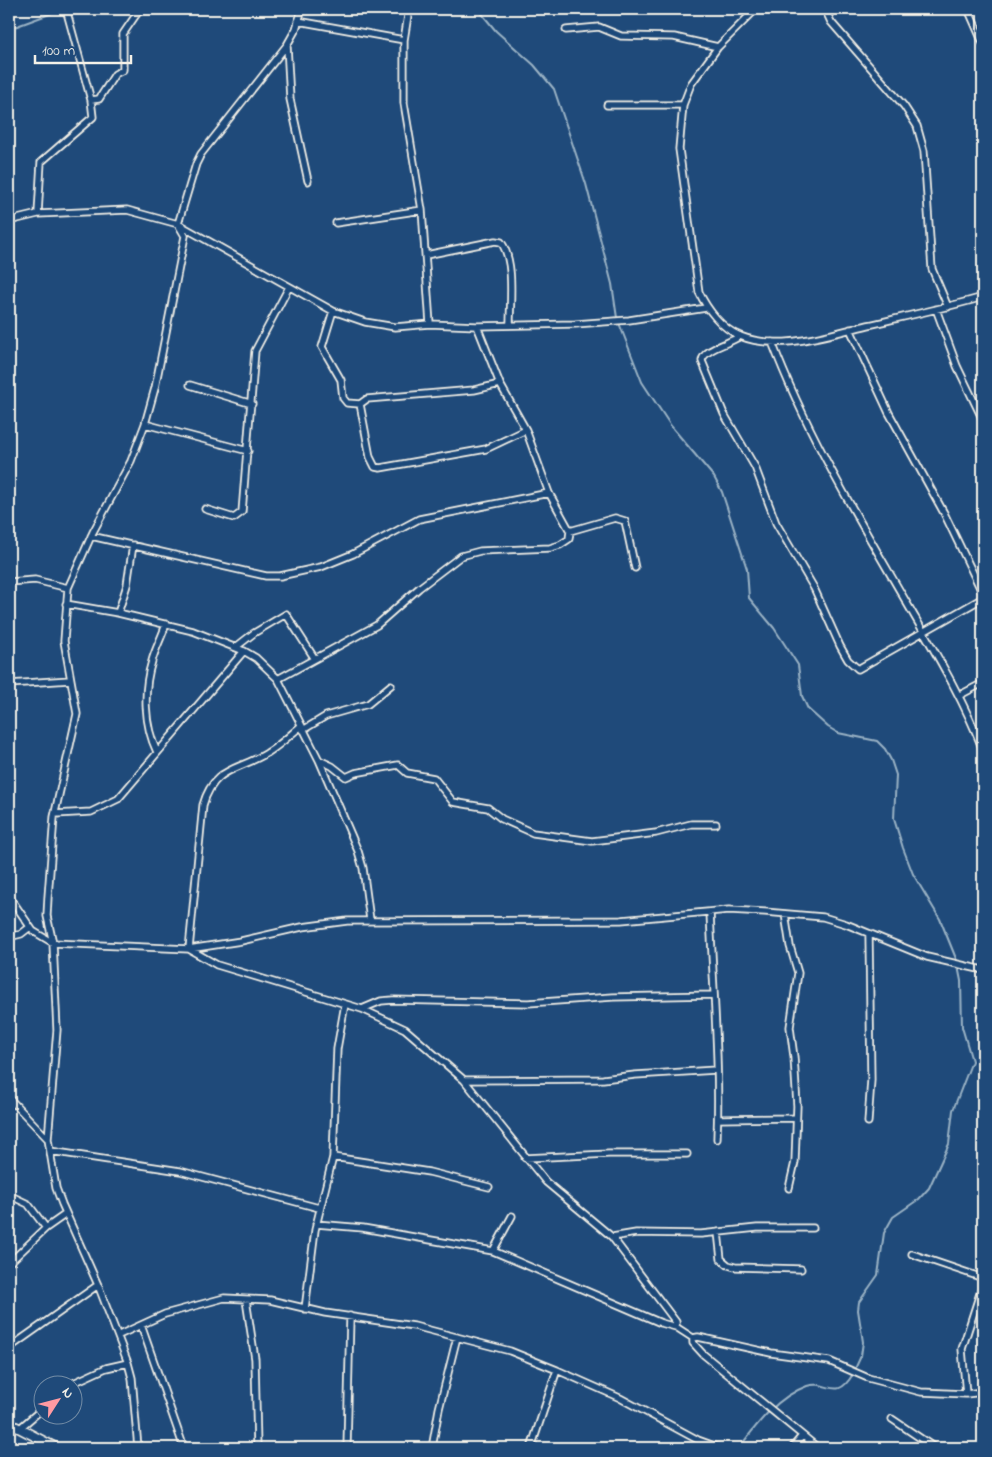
<svg xmlns="http://www.w3.org/2000/svg" width="992" height="1457" font-family="'Indie Flower',sans-serif">
<rect width="100%" height="100%" fill="#1f4a7a"/>
<filter id="ink" filterUnits="userSpaceOnUse"><feTurbulence type="fractalNoise" baseFrequency=".02" numOctaves="2"/><feDisplacementMap in="SourceGraphic" scale="10" xChannelSelector="R" yChannelSelector="G"/><feConvolveMatrix kernelMatrix="1 2 1 2 8 2 1 2 1" color-interpolation-filters="sRGB"/></filter>
<g filter="url(#ink)">
<g fill="none" stroke-linecap="round" stroke-linejoin="round">
<!-- stream -->
<path stroke="#9bb3c5" stroke-width="2" d="M 478,9 L 496,31 L 534,65 L 554,89 L 586,184 L 612,284 L 617,318
M 9,29 L 63,9
M 619,323 L 642,382 L 671,426 L 714,477 L 722,492 L 747,569 L 749,598 L 774,628 L 798,665 L 802,696 L 808,709 L 828,727 L 838,733 L 877,741 L 885,749 L 891,760 L 896,775 L 894,819 L 903,848 L 913,874 L 940,919 L 957,961
M 855,1369 L 861,1356 L 863,1342 L 858,1310 L 859,1302 L 878,1275 L 884,1233 L 893,1217 L 919,1199 L 929,1188 L 949,1144 L 953,1110 L 972,1061 L 962,1027 L 961,981 L 958,966
M 739,1448 C 757,1424 777,1397 807,1386 C 828,1379 836,1403 853,1374"/>
<defs>
<path id="street" d="M 409,9 L 404,40 L 404,103 L 422,210 L 430,324
M 756,9 L 718,47 L 691,84 L 683,105 L 679,149 L 699,292 C 707,309 721,328 740,336 C 780,352 829,334 868,325 C 907,316 945,308 983,297
M 825,9 L 831,22 L 904,106 L 917,126 L 924,151 L 932,269 L 948,307
M 968,9 L 983,43
M 298,21 L 404,40
M 566,30 L 599,27 L 621,36 L 674,37 L 718,47
M 287,45 L 290,99 L 308,181
M 91,100 L 99,99 L 115,74 L 123,70 L 123,34 L 140,9
M 607,105 L 683,105
M 38,214 L 41,162 L 93,117 L 91,100 L 66,9
M 9,221 L 38,214 L 127,210 L 178,224 L 333,311 L 365,322 L 395,327 L 430,324 L 477,326 L 575,324 L 629,320 L 706,308
M 336,223 L 422,210
M 426,255 L 495,241 L 501,242 C 515,261 510,302 510,325
M 936,309 L 957,366 L 983,420
M 333,311 L 322,347 L 341,380 L 343,398 L 347,403 L 360,404 L 367,399 L 474,390 L 500,384
M 850,329 L 889,413 L 944,513 L 983,594
M 740,336 C 729,344 703,349 702,361 L 724,414 L 755,467 L 776,523 L 814,588 L 840,646 L 848,660 L 858,669 L 983,598
M 772,342 C 808,437 861,523 912,612 C 938,657 964,701 983,750
M 190,385 L 252,404
M 360,404 L 370,457 L 375,467 L 380,468 L 486,449 L 526,430
M 145,424 L 248,451
M 205,509 L 234,518 L 242,512 L 255,351 L 289,287
M 570,531 L 615,518 L 625,521 L 635,568
M 91,536 L 266,576 L 280,576 L 321,567 L 353,554 L 419,519 L 549,493
M 9,582 L 35,580 L 68,588
M 66,604 L 118,613 L 193,631 L 244,651 L 256,658 L 278,679 L 319,760 L 358,851 L 363,868 L 370,920
M 118,613 L 127,585 L 133,545
M 236,647 L 254,633 L 286,614 L 315,659
M 278,679 L 377,625 L 419,588 L 461,556 L 480,551 L 550,548 L 560,545 L 569,539 L 570,531 L 549,493 L 526,430 L 500,384 L 477,326
M 9,684 L 70,680
M 960,695 L 983,683
M 303,730 L 326,716 L 368,704 L 391,685
M 157,752 C 144,725 143,690 152,661 C 155,649 162,637 166,624
M 319,760 L 332,766 L 346,777 L 355,773 L 398,765 L 407,773 L 434,778 L 453,802 L 488,808 L 502,819 L 533,833 L 592,841 L 656,833 L 691,824 L 716,824
M 55,814 L 91,812 L 118,799 L 244,651
M 9,896 L 33,931 L 53,943 L 189,949 L 241,941 L 302,927 L 347,921 L 621,920 L 729,910 L 765,912 L 823,917 L 846,924 L 927,957 L 983,970
M 710,912 C 713,987 720,1063 717,1139
M 785,914 L 790,946 L 798,973 L 790,1027 L 794,1057 L 797,1106 L 795,1162 L 789,1188
M 9,937 L 21,934 L 30,927
M 189,949 L 217,965 L 362,1009 L 405,1029 L 464,1080 L 546,1182 L 612,1237 L 676,1322 L 676,1327
M 189,949 L 203,805 C 214,766 238,771 267,753 C 279,746 290,735 301,726
M 362,1009 L 381,1001 L 393,1000 L 528,1003 L 613,997 L 713,995
M 464,1080 L 603,1079 L 635,1075 L 716,1070
M 9,1098 L 48,1139
M 718,1119 L 796,1118
M 868,1122 L 871,1080 L 869,935
M 50,1151 L 180,1171 L 319,1208
M 333,1157 L 429,1172 L 489,1187
M 525,1158 L 609,1154 L 687,1154
M 9,1195 L 28,1204 L 46,1228
M 316,1224 L 363,1228 L 493,1251 L 661,1323 L 676,1327 L 693,1338 L 698,1337 L 771,1353 L 829,1361 L 868,1378 L 921,1392 L 966,1394 L 983,1392
M 718,1232 L 721,1259 L 728,1265 L 735,1267 L 801,1269
M 612,1237 L 636,1233 L 701,1234 L 757,1228 L 813,1228
M 493,1251 L 512,1216
M 912,1254 L 983,1278
M 9,1263 L 46,1228 L 66,1214
M 246,1300 L 255,1359 L 257,1448
M 305,1309 L 315,1230 L 333,1157 L 337,1049 L 345,1004
M 141,1325 L 184,1448
M 119,1335 L 165,1314 L 224,1298 L 270,1300 L 325,1313 L 414,1326 L 510,1351 L 557,1370 L 620,1398 L 698,1440 L 720,1448
M 693,1338 L 693,1343 L 703,1354 L 818,1448
M 9,1348 L 98,1285
M 71,1384 L 106,1368 L 128,1363
M 966,1394 L 962,1349 L 983,1284
M 892,1419 L 935,1448
M 20,1428 L 42,1409
M 138,1448 L 132,1378 L 128,1363 L 98,1285 L 62,1204 L 56,1188 L 48,1139 L 57,1030 L 53,943 L 47,916 L 48,897 L 54,817 L 77,714 L 64,641 L 68,588 L 93,532 L 131,461 L 145,424 L 155,388 L 185,236 L 178,224 L 196,164 L 201,154 L 287,45 L 296,29 L 302,9
M 347,1448 L 350,1316
M 432,1448 L 439,1409 L 457,1337
M 531,1448 L 557,1370
M 792,1448 L 802,1436"/>
<path id="secondary" d="M 9,1423 L 57,1448"/>
</defs>
<!-- street casing -->
<use href="#street" stroke="#f4f1e8" stroke-width="9"/>
<!-- secondary casing -->
<use href="#secondary" stroke="#f4f1e8" stroke-width="11"/>
<!-- street -->
<use href="#street" stroke="#1f4a7a" stroke-width="5.5"/>
<!-- secondary -->
<use href="#secondary" stroke="#1f4a7a" stroke-width="8"/>
</g>
</g>
<!-- margin -->
<rect width="992" height="1457" fill="none" stroke="#1f4a7a" stroke-width="30"/>
<rect x="15" y="15" width="962" height="1427" fill="none" stroke="#f4f1e8" stroke-width="2" filter="url(#ink)"/>
<!-- north arrow -->
<g transform="translate(58 1400) rotate(54)"><circle r="24" fill="#1f4a7a" stroke="#748da6"/>
<path d="M0-4L9 19L0 12L-9 19Z" fill="#ff9aa2"/>
<text y="-8" font-size="14" font-weight="bold" text-anchor="middle" fill="#f4f1e8">N</text>
</g>
<!-- scale -->
<path d="M35 55v8h96v-8" fill="none" stroke="#f4f1e8" stroke-width="2.5"/>
<text x="42" y="55" font-size="15" fill="#f4f1e8" stroke="#1f4a7a" stroke-width="4" paint-order="stroke">100 m</text>
</svg>
